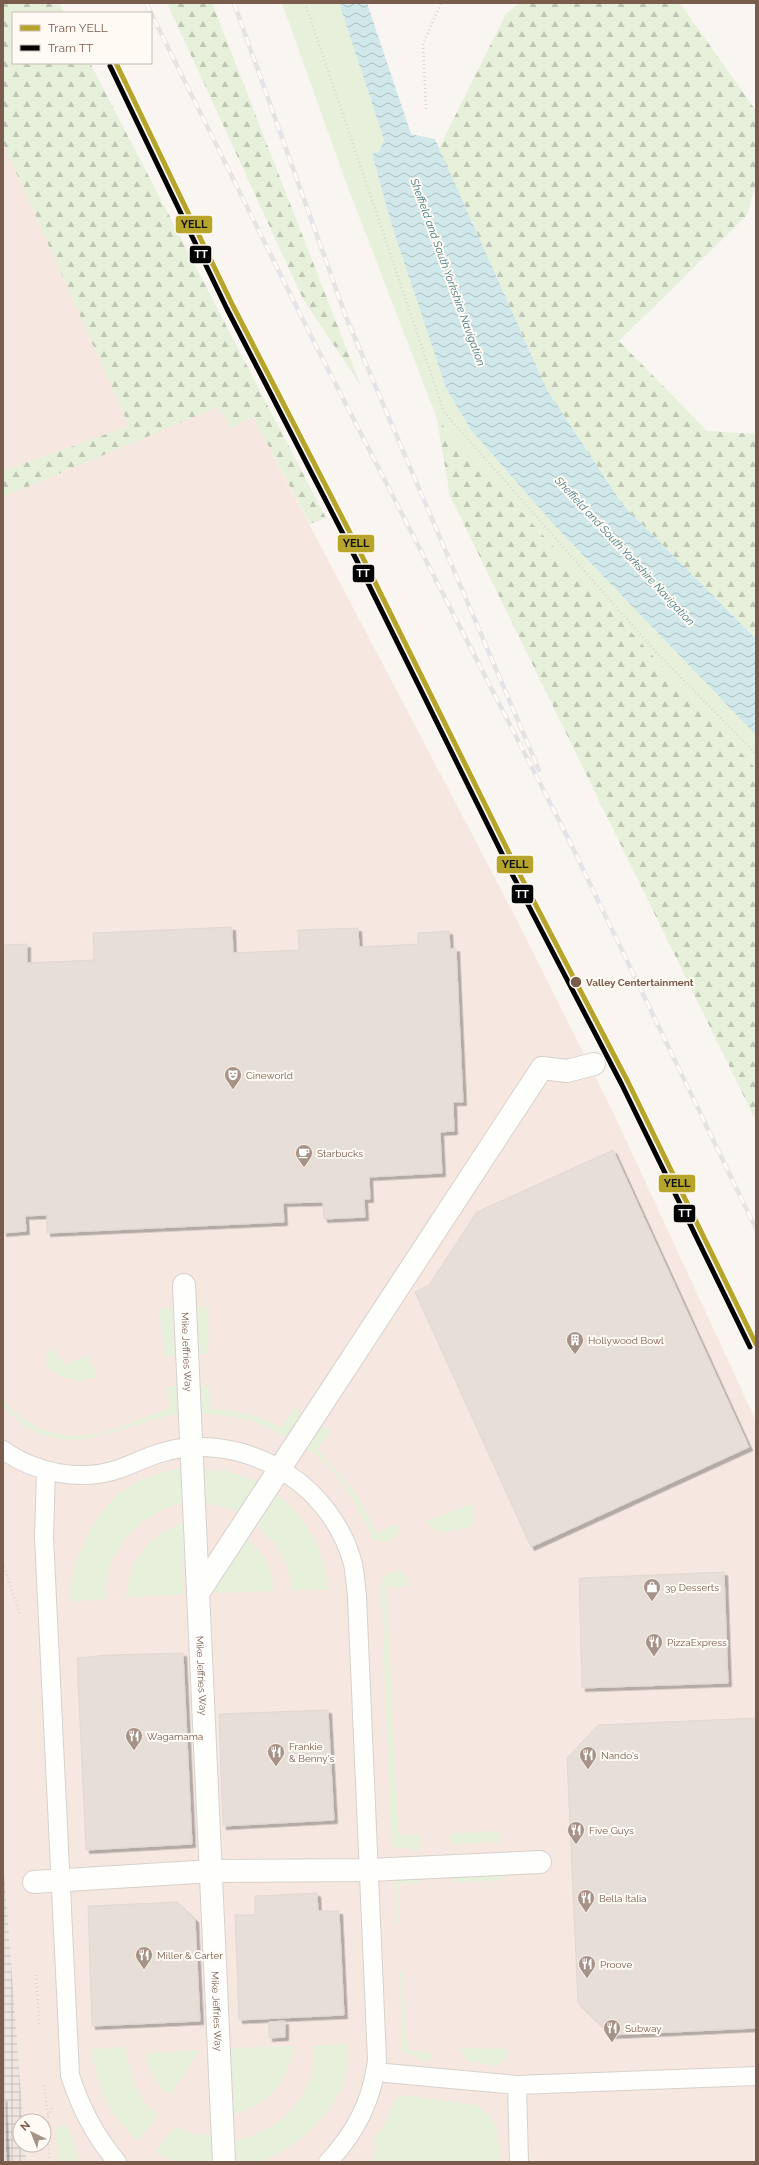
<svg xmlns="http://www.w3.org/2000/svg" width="759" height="2165" font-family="Raleway,sans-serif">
<defs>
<pattern id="industrial-grid" width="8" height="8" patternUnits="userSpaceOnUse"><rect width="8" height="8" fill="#ede5e0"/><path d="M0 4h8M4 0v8" fill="none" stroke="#c5bdb8"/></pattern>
<pattern id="forest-firs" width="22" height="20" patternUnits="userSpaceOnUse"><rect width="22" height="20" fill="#e7f0db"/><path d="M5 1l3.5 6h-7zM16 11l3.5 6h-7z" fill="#c0c6b4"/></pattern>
<pattern id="water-waves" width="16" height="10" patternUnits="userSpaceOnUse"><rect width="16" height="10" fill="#d0e8ea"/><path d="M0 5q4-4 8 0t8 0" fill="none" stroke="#aebfc0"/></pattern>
<filter id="shadow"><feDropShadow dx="3.5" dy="3.5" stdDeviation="0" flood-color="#0004"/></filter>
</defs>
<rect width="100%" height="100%" fill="#f9f5f0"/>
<!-- commercial -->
<path fill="#f6e8e1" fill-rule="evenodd" d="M 3,143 L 129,426 L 232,377 L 514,914 L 614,1114 L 756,1421 L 756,2162 L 3,2162 L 13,1992 L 3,1857 ZM 20,2121 L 44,2121 L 44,2145 L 20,2145 Z"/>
<!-- industrial -->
<path fill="url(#industrial-grid)" d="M 3,1857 L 23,2121 L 20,2121 L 20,2145 L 25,2145 L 26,2162 L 3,2162 Z"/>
<!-- green -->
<path fill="#e7f0db" d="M 282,3 L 339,3 L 384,140 L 379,152 L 372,154 L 392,226 L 446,388 L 471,430 L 557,528 L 756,734 L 756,769 L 437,419 L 347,185 Z
M 181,1307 L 182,1355 L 165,1357 L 159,1309 Z
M 191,1307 L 209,1307 L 208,1354 L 194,1354 Z
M 51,1347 L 65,1365 L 87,1355 L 98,1377 C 78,1383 64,1381 47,1368 C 45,1359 45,1353 51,1347 Z
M 178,1385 L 182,1413 C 116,1424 62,1470 3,1407 L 3,1400 C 30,1433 72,1443 112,1430 C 131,1424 150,1414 170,1408 L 166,1387 Z
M 198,1385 L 209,1385 L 209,1409 C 233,1410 260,1414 281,1428 L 295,1408 L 305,1413 L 289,1440 C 262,1420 234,1416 202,1414 Z
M 323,1425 L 331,1433 L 317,1449 L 356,1494 L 377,1533 L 397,1524 L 399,1531 L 389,1543 L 373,1540 C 358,1504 338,1469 304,1447 Z
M 181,1468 L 184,1503 C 152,1510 122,1534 110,1565 C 106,1576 106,1587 105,1599 L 69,1602 C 69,1581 75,1561 84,1543 C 105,1496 132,1478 181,1468 Z
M 204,1470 L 228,1471 L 261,1483 L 242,1514 L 225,1507 L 205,1503 Z
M 276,1494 C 307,1514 325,1554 328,1590 L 292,1590 C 289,1562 276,1539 253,1523 Z
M 472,1504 C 477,1513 474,1520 469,1527 C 452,1530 436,1539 427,1521 Z
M 183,1523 L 184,1594 L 126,1597 C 129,1560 148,1536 183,1523 Z
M 245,1537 C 262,1549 273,1571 274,1591 L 214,1593 L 212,1590 Z
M 400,1571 L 406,1575 L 409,1586 L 386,1588 L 399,1835 L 421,1835 L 420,1850 L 394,1847 L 391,1842 L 381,1580 L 389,1573 Z
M 499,1831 L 500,1842 L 451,1844 L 450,1834 Z
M 501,1869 L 502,1880 L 453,1883 L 452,1872 Z
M 419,1873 L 421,1881 L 419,1883 L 399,1884 L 400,1923 L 397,1924 L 396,1876 Z
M 400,1971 L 403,1971 L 407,2050 L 433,2053 L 431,2059 L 427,2062 L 415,2058 L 402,2051 Z
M 348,2044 C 348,2054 349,2064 346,2074 C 337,2109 307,2139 275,2155 C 270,2157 264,2161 258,2162 C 251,2163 244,2162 237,2162 L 235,2141 C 282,2129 316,2098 314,2046 Z
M 294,2046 C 289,2080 267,2107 233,2114 L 232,2048 Z
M 125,2047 C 130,2071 135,2100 158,2114 L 138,2141 C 111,2116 95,2086 92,2049 Z
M 460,2048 L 508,2049 L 508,2056 L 497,2066 L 467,2061 Z
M 200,2050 L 170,2095 C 157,2084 148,2070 145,2053 Z
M 399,2095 L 478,2105 L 489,2115 L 497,2128 L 500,2156 L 497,2162 L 371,2162 L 375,2149 L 373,2137 C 389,2127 388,2108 399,2095 Z
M 67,2125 L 74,2141 L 79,2162 L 59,2162 L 55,2127 Z
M 175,2126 L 189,2133 L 214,2135 L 214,2162 L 174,2162 L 155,2152 Z"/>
<!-- forest -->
<path fill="url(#forest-firs)" d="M 3,3 L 59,3 L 64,13 L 13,13 L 13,63 L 90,63 L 326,518 L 310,524 L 253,417 L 231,428 L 218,407 L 3,497 L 3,471 L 129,426 L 3,143 Z
M 167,3 L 212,3 L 361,386 L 303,299 Z
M 519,3 L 680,3 L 756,111 L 756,182 L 747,215 L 619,341 L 707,431 L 756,434 L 756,639 L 622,504 L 547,390 L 439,148 L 506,14 Z
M 437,419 L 756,769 L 756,1121 L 450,496 Z"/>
<!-- water -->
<path fill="url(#water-waves)" d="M 339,3 L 367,3 L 411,134 L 435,139 L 547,390 L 622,504 L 756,639 L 756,735 L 557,528 L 471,430 L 446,388 L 392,226 L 372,154 L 379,152 L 384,140 Z"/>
<!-- building -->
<path fill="#e6ded7" stroke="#e2d8d2" filter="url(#shadow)" d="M 232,927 L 233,953 L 299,950 L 298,930 L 358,928 L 359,947 L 418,944 L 418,933 L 449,931 L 450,949 L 456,948 L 463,1102 L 453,1102 L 454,1131 L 440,1132 L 442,1173 L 369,1177 L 370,1199 L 364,1199 L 365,1217 L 324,1219 L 323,1202 L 283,1203 L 284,1222 L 47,1233 L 47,1215 L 25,1216 L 26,1231 L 3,1233 L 3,945 L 27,944 L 27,963 L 94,960 L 93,933 Z
M 613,1150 L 749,1447 L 531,1547 L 415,1292 L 429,1285 L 477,1212 Z
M 724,1572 L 728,1683 L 582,1688 L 579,1578 Z
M 183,1653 L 192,1844 L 86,1850 L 77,1658 L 108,1655 Z
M 328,1710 L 334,1820 L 223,1826 L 219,1714 Z
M 756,1718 L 756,2028 L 611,2035 L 578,2003 L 567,1758 L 598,1725 Z
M 317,1893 L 318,1911 L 339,1911 L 344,2015 L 239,2020 L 235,1915 L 255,1915 L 255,1896 Z
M 177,1902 L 195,1919 L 200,2021 L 92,2026 L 88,1906 Z
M 285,2021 L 285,2037 L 269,2038 L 269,2022 Z
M 3,2098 L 6,2162 L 3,2162 Z"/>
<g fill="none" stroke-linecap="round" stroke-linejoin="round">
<defs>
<path id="service" d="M 3,1450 C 35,1473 81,1482 119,1469 C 140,1461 159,1451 182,1448 C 258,1439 333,1489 353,1564 C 355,1574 356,1586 357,1597 L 377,2060 C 372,2101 356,2132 328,2162
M 46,1470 L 44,1537 L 70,2075 C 80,2107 95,2136 117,2162
M 375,2072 L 517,2085 L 756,2076
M 517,2085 L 519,2162"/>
<g id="pedestrian">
<path id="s1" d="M 184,1285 L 224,2162"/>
<path d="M 199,1592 L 542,1068 L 567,1071 L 594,1064"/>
<path d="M 34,1882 L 212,1871 L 369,1870 L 540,1862"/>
</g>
</defs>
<!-- service casing -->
<use href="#service" stroke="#d7d1cb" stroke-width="20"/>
<!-- pedestrian casing -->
<use href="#pedestrian" stroke="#d7d1cb" stroke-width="24"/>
<!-- path -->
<path stroke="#dcd5d0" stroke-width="2.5" stroke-dasharray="1 3" stroke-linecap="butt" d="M 305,3 L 444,412 L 655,651 L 756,754
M 426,109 L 423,44 L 441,3
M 3,1563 L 20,1615
M 36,1975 L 39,2024
M 44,2085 L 48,2116 L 49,2162
M 48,2116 L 53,2106"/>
<!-- service -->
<use href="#service" stroke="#fefefd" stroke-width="18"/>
<!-- pedestrian -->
<use href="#pedestrian" stroke="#fefefd" stroke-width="22"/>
<defs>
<path id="rail" d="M 146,3 L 312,338 L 568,838 L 756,1229
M 234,3 L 346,317 L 539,770"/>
</defs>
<!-- rail casing -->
<use href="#rail" stroke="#e6e3e7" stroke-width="4.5"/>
<!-- rail -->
<use href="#rail" stroke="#fffaf3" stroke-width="3" stroke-dasharray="9" stroke-linecap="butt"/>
<defs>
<path id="tram-1" d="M 116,63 L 233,306 L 362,556 L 517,869 L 628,1082 L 756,1344"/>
<path id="tram-2" d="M 110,66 L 227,309 L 356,559 L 511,872 L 622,1085 L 750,1347"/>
</defs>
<!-- tram-1 casing -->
<use href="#tram-1" stroke="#fffaf3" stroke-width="8"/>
<!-- tram-2 casing -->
<use href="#tram-2" stroke="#fffaf3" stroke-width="8"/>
<!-- tram-1 -->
<use href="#tram-1" stroke="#b6a52a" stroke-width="5"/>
<!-- tram-2 -->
<use href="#tram-2" stroke="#000" stroke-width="5"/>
</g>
<!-- icons -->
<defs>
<symbol id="theatre-pin" viewBox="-11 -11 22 30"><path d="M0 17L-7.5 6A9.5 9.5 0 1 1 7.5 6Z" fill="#a69286" stroke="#fffaf3"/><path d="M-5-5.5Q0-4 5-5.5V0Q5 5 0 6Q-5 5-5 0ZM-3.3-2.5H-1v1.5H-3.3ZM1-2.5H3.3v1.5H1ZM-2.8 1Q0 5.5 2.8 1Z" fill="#fff"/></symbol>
<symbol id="cafe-pin" viewBox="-11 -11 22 30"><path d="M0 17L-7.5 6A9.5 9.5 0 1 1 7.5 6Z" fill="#a69286" stroke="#fffaf3"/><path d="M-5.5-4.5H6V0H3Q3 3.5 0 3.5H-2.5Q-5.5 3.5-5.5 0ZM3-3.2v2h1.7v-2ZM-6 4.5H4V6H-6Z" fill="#fff"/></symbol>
<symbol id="building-pin" viewBox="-11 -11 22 30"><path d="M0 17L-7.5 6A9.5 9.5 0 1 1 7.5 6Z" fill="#a69286" stroke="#fffaf3"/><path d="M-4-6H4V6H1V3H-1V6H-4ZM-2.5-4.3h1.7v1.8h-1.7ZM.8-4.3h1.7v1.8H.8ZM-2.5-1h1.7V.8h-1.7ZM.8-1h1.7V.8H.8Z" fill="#fff"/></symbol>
<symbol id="shop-pin" viewBox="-11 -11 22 30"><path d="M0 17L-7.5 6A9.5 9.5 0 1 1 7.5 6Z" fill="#a69286" stroke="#fffaf3"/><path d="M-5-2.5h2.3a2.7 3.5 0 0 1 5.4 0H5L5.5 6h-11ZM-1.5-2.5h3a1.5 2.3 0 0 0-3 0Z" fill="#fff"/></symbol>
<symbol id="restaurant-pin" viewBox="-11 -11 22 30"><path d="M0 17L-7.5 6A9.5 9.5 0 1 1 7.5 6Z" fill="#a69286" stroke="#fffaf3"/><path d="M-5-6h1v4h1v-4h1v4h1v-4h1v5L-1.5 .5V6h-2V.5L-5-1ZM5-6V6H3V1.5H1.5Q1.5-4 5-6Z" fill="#fff"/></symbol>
</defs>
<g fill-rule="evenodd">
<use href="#theatre-pin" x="223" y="1065" width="20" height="27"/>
<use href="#cafe-pin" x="294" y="1143" width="20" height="27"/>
<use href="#building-pin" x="565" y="1330" width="20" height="27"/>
<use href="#shop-pin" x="642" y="1577" width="20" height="27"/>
<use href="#restaurant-pin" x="644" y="1632" width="20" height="27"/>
<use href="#restaurant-pin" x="124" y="1726" width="20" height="27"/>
<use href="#restaurant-pin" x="266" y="1742" width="20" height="27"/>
<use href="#restaurant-pin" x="578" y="1745" width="20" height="27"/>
<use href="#restaurant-pin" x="566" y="1820" width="20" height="27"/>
<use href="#restaurant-pin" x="576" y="1888" width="20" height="27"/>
<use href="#restaurant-pin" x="134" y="1945" width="20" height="27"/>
<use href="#restaurant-pin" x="577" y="1954" width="20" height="27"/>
<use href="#restaurant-pin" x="602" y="2018" width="20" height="27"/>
</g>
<!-- markers -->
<circle fill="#7a5c4d" stroke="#fffaf3" stroke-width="1.5" cx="576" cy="982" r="6"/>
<g text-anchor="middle" stroke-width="4" stroke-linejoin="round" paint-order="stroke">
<!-- stop labels -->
<g font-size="10" font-weight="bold" fill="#7a5c4d" stroke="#fffaf3" text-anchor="start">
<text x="586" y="986">Valley Centertainment</text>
</g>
<!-- poi labels -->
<g font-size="10" fill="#7a5c4d" stroke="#fffaf3" text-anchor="start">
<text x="246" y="1079">Cineworld</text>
<text x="317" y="1157">Starbucks</text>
<text x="588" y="1344">Hollywood Bowl</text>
<text x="665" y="1591">39 Desserts</text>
<text x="667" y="1646">PizzaExpress</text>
<text x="147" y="1740">Wagamama</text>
<text x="289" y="1750">Frankie<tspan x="289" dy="12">&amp; Benny's</tspan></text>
<text x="601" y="1759">Nando's</text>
<text x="589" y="1834">Five Guys</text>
<text x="599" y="1902">Bella Italia</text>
<text x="157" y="1959">Miller &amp; Carter</text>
<text x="600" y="1968">Proove</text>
<text x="625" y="2032">Subway</text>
</g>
<!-- street labels -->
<g font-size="10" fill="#7a5c4d" stroke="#fffaf3">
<text dy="4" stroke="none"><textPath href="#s1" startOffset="67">Mike Jeffries Way</textPath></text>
<text dy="4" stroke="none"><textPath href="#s1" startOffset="391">Mike Jeffries Way</textPath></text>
<text dy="4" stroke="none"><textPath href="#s1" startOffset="727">Mike Jeffries Way</textPath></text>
</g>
<!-- water labels -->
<g font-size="11" font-style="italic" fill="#437c86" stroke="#fffaf3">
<text transform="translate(448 272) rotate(70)" y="4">Sheffield and South Yorkshire Navigation</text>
<text transform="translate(625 551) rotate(47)" y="4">Sheffield and South Yorkshire Navigation</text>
</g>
</g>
<g stroke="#fffaf3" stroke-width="1.5">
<rect x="175" y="215" width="38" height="19" rx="4" fill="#b6a52a"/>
<rect x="189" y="245" width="23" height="19" rx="4" fill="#000"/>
<rect x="337" y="534" width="38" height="19" rx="4" fill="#b6a52a"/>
<rect x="352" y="564" width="23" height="19" rx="4" fill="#000"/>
<rect x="496" y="855" width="38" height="19" rx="4" fill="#b6a52a"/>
<rect x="511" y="884" width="23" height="20" rx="4" fill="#000"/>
<rect x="658" y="1174" width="38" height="19" rx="4" fill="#b6a52a"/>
<rect x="673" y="1204" width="23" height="19" rx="4" fill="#000"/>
</g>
<g font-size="11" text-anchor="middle" font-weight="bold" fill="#fff">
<text x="201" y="258">TT</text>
<text x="363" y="577">TT</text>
<text x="522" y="898">TT</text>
<text x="685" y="1217">TT</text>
</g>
<g font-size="11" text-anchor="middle" font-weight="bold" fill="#111">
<text x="194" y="228">YELL</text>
<text x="356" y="547">YELL</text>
<text x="515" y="868">YELL</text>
<text x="677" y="1187">YELL</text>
</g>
<!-- border -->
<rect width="759" height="2165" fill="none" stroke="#7a5c4d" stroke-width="8"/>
<!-- legend -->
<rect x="12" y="12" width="140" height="52" fill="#fffaf3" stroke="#cabbb1"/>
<rect x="20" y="25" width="20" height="6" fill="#b6a52a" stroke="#cabbb1"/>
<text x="48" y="32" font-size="12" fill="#7a5c4d">Tram YELL</text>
<rect x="20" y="45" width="20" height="6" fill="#000000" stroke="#cabbb1"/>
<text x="48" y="52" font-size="12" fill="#7a5c4d">Tram TT</text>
<!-- north arrow -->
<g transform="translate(32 2133) rotate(317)"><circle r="19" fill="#fffaf3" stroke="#cabbb1"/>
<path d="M0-3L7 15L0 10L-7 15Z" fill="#a69286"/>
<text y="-6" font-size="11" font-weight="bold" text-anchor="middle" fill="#7a5c4d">N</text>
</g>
</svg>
